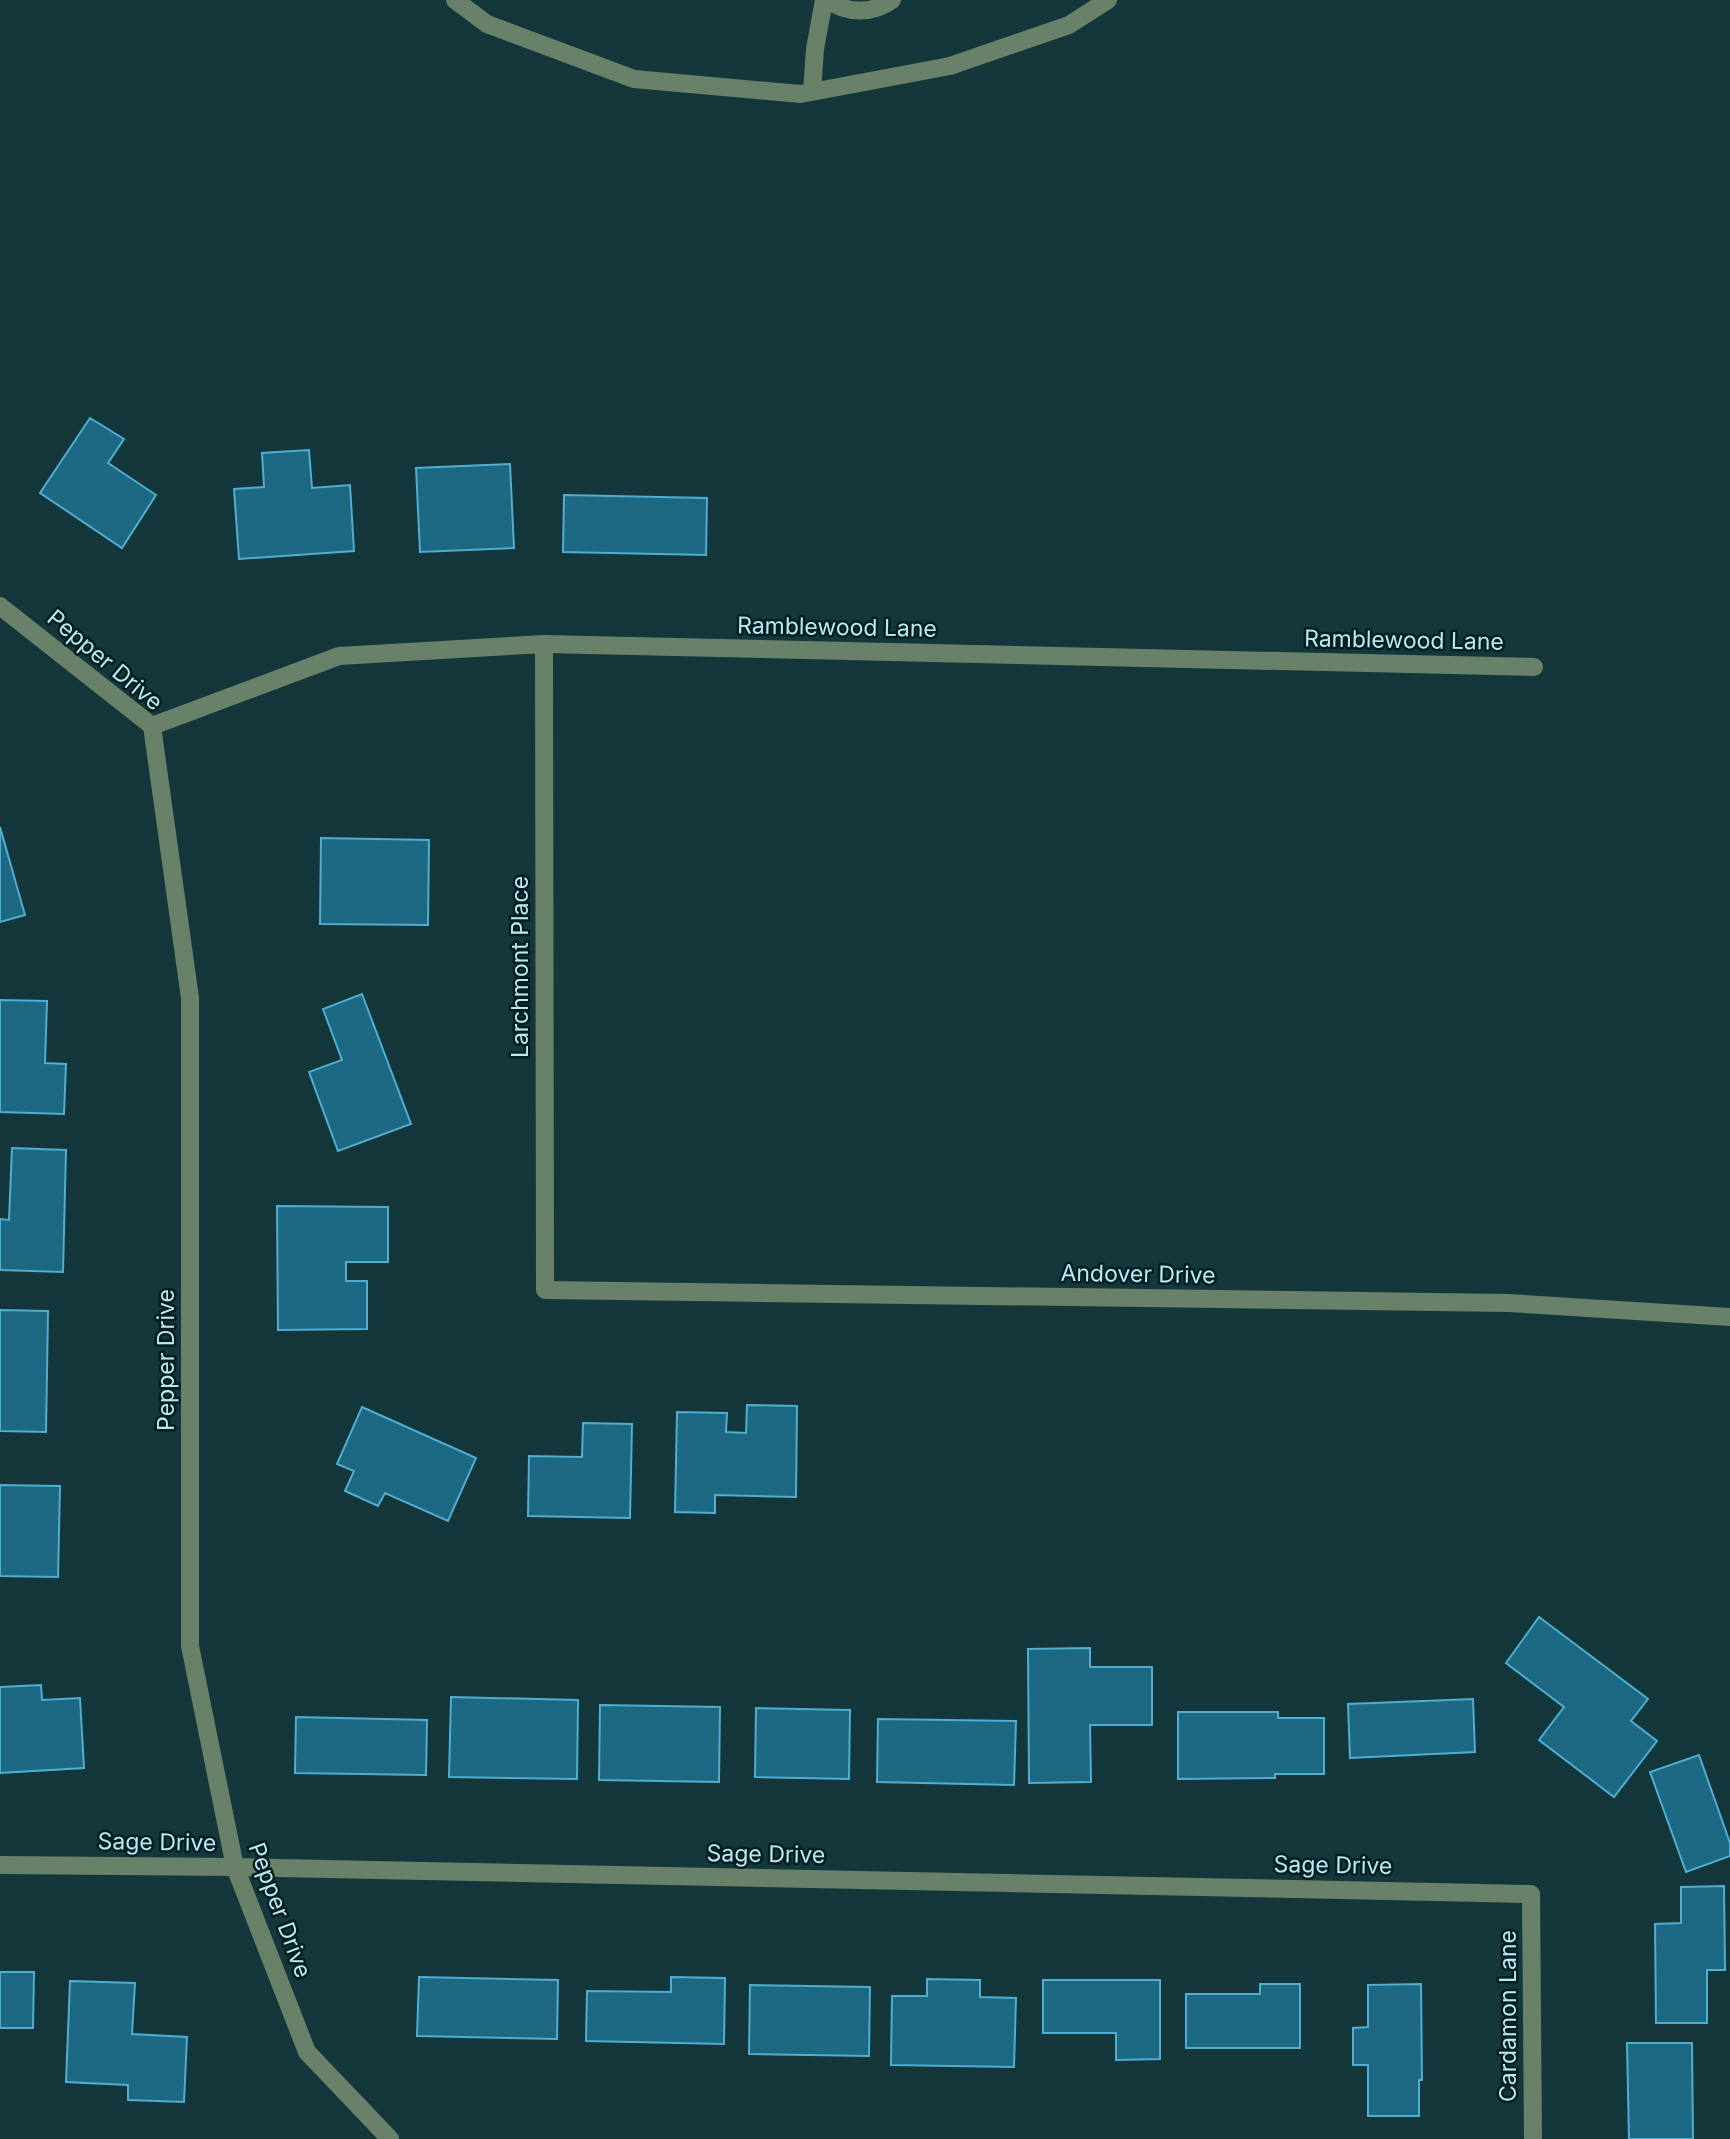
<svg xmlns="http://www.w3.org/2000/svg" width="1730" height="2139" font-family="Inter,sans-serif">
<rect width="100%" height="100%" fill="#14373b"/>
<!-- building -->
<path fill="#1d6882" stroke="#4faed1" stroke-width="2" d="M 90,418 L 124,439 L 108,463 L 156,495 L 122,548 L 40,493 Z
M 309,450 L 312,488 L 350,485 L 354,551 L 239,559 L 234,489 L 264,487 L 262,453 Z
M 510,464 L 514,548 L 420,552 L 416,468 Z
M 564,495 L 707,498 L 706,555 L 563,552 Z
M 0,827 L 25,915 L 0,922 Z
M 321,838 L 429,840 L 428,925 L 320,924 Z
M 362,994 L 411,1124 L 338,1151 L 309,1072 L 342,1060 L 323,1009 Z
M 0,1000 L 47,1001 L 45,1063 L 66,1064 L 64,1114 L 0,1112 Z
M 12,1148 L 66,1150 L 63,1272 L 0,1270 L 0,1219 L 9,1220 Z
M 277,1206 L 388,1207 L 388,1262 L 346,1262 L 346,1281 L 367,1281 L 367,1329 L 278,1330 Z
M 0,1310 L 48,1311 L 46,1432 L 0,1431 Z
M 747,1405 L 797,1406 L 796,1497 L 715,1495 L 715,1513 L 675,1512 L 677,1412 L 727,1413 L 726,1432 L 746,1433 Z
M 362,1407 L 476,1458 L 448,1521 L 385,1493 L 378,1506 L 345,1491 L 354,1471 L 337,1464 Z
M 583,1423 L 632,1424 L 630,1518 L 528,1516 L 529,1456 L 582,1457 Z
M 0,1485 L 60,1486 L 58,1577 L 0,1576 Z
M 1539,1617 L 1648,1699 L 1631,1721 L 1657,1741 L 1614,1797 L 1539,1740 L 1564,1707 L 1506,1663 Z
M 1090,1648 L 1090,1667 L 1152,1667 L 1152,1725 L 1090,1725 L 1091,1782 L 1029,1783 L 1028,1649 Z
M 41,1685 L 42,1700 L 80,1698 L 84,1768 L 0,1773 L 0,1687 Z
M 451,1697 L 578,1700 L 577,1779 L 449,1777 Z
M 1473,1699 L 1475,1752 L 1350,1758 L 1348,1704 Z
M 600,1705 L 720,1707 L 719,1782 L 599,1780 Z
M 756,1708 L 850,1710 L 849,1779 L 755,1777 Z
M 1178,1712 L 1278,1712 L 1278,1718 L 1324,1718 L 1324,1774 L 1275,1774 L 1275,1778 L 1178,1779 Z
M 296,1717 L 427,1720 L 426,1775 L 295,1773 Z
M 878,1719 L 1016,1721 L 1014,1785 L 877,1782 Z
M 1699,1755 L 1730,1843 L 1730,1856 L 1686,1872 L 1650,1772 Z
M 1724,1886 L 1725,1970 L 1707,1970 L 1707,2023 L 1656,2023 L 1655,1924 L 1681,1923 L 1681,1887 Z
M 0,1972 L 34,1972 L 33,2028 L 0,2028 Z
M 419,1977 L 558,1980 L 557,2039 L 417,2036 Z
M 671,1977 L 725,1978 L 724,2044 L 586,2041 L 587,1991 L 671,1992 Z
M 927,1979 L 980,1980 L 980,1997 L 1016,1998 L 1014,2067 L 891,2065 L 892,1996 L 927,1996 Z
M 1043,1980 L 1160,1980 L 1160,2059 L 1116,2060 L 1116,2033 L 1043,2033 Z
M 70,1981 L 135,1983 L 132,2034 L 187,2037 L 184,2102 L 128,2100 L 128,2085 L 66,2082 Z
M 1260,1984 L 1300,1984 L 1300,2048 L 1186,2048 L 1186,1994 L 1260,1994 Z
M 1421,1984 L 1422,2080 L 1419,2080 L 1419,2116 L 1368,2116 L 1368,2065 L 1353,2065 L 1353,2028 L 1368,2027 L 1368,1985 Z
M 750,1985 L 870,1987 L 869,2056 L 749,2054 Z
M 1627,2043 L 1692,2043 L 1693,2139 L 1629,2139 Z"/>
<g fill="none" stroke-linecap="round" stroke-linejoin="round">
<!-- minor -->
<path stroke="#698169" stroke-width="18" d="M 455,0 L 487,24 L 634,79 L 801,94 L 950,66 L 1069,25 L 1108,0
M 828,0 C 846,14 874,14 892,0
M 812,92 L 815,49 L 824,0
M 0,606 L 152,726 L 190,998 L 190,1646 L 235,1867 L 307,2052 L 390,2139
M 544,644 L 545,1290 L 1509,1303 L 1730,1317
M 152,726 L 339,656 L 544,644 L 1534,667
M 0,1865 L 235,1867 L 1531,1894 L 1533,2139"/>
</g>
<g text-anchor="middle" stroke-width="5" stroke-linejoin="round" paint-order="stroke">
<!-- street labels -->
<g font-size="23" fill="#b8e9ef" stroke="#051d20">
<text transform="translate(837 627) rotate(1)" y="8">Ramblewood Lane</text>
<text transform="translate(1404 640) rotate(1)" y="8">Ramblewood Lane</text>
<text transform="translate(105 660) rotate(40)" y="8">Pepper Drive</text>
<text transform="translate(520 967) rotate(-90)" y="8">Larchmont Place</text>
<text transform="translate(1138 1274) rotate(1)" y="8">Andover Drive</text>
<text transform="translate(166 1360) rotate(-90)" y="8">Pepper Drive</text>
<text transform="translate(157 1842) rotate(1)" y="8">Sage Drive</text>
<text transform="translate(766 1854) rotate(1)" y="8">Sage Drive</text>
<text transform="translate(1333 1865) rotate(1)" y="8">Sage Drive</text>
<text transform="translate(280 1910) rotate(70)" y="8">Pepper Drive</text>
<text transform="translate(1508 2016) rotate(-90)" y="8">Cardamon Lane</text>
</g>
</g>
</svg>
